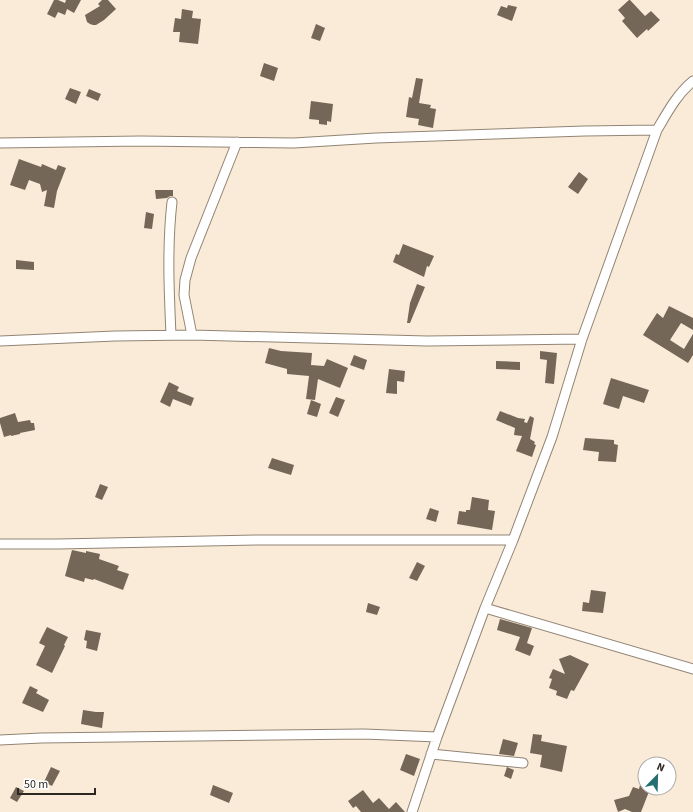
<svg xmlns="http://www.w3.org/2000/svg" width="693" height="812" font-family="'Source Sans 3',sans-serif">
<rect width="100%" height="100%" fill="#faebd9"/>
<!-- building -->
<path fill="#746757" d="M 54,0 L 58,0 L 65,3 L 66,0 L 81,0 L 74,13 L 67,9 L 65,15 L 58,12 L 55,18 L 47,14 Z
M 102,0 L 108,0 L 116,9 L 104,20 L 96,25 L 93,25 L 90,24 L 87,22 L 85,15 L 100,6 L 98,4 Z
M 629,0 L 630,0 L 645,16 L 651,11 L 660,20 L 648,31 L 647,29 L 637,38 L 622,21 L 625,18 L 618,10 Z
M 508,5 L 517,7 L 512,21 L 497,15 L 501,6 L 507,8 Z
M 182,9 L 193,11 L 192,18 L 201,19 L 198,44 L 179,42 L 180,32 L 173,32 L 175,18 L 181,19 Z
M 316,24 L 325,28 L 320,41 L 311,38 Z
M 264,63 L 278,68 L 274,81 L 260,76 Z
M 416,78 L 423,79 L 419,103 L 431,105 L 430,108 L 436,109 L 433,128 L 418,125 L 419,119 L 406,117 L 409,97 L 412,98 Z
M 70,88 L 81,92 L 76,104 L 65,99 Z
M 89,89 L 101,94 L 98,101 L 86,96 Z
M 311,101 L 333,104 L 331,122 L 327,121 L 327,125 L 319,124 L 319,120 L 309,119 Z
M 19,159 L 41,167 L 42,164 L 56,170 L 58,165 L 66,168 L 57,191 L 54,208 L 44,206 L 47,190 L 42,192 L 40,184 L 29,180 L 25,190 L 10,185 Z
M 579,172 L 588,179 L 578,194 L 568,187 Z
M 155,190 L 173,190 L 173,196 L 170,196 L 167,198 L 156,199 Z
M 146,212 L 154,214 L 152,229 L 144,228 Z
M 403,244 L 434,256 L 429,267 L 427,266 L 424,277 L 393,262 L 396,254 L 399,255 Z
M 16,260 L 34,262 L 34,270 L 16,269 Z
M 417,284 L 425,287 L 410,323 L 407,323 L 410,303 Z
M 669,306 L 693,318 L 693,330 L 681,323 L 670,340 L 684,349 L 693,334 L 693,355 L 688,363 L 643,335 L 657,313 L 663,318 Z
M 269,348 L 281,351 L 312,353 L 311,365 L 324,366 L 327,359 L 348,368 L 340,388 L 318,379 L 315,400 L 306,399 L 309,376 L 287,374 L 287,369 L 265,363 Z
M 540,351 L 557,353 L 554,384 L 545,383 L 547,360 L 540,359 Z
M 354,355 L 367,360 L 364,370 L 350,365 Z
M 496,361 L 520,362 L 520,370 L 496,369 Z
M 389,369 L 405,371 L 404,382 L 397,381 L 397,394 L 386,393 Z
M 611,378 L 649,390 L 644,403 L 623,396 L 619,409 L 603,404 Z
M 169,382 L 179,387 L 177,391 L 194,398 L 191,406 L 173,399 L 170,407 L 160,402 Z
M 336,397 L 345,400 L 338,417 L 329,413 Z
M 311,400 L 321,404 L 317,417 L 307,414 Z
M 500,411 L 518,418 L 525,419 L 524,422 L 527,423 L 530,416 L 534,418 L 530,439 L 535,442 L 534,444 L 536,445 L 532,457 L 516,451 L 522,436 L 514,435 L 515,428 L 496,420 Z
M 15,413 L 18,422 L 30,420 L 31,423 L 34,423 L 35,430 L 20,433 L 20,434 L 11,436 L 11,435 L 4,437 L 0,423 L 0,418 Z
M 585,438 L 614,440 L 614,444 L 618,445 L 616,462 L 598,461 L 599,452 L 583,450 Z
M 272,458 L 294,465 L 291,475 L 268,468 Z
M 100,484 L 108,487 L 102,500 L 95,497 Z
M 472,497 L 489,500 L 488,510 L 495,511 L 492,530 L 457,524 L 459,511 L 466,512 L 466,510 L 470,510 Z
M 430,508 L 439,511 L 436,522 L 426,519 Z
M 72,550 L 86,553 L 86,551 L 100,554 L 99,559 L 119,566 L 117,570 L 129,574 L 123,590 L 94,579 L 93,580 L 85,578 L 84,582 L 65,576 Z
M 417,562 L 425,566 L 417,581 L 409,578 Z
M 591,590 L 606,592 L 603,613 L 582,611 L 583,602 L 589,603 Z
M 368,603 L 380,607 L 377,615 L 366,612 Z
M 500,619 L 532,628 L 527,643 L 534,646 L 530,656 L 515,650 L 520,637 L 497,630 Z
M 47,627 L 68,637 L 64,645 L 65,646 L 52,673 L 36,665 L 45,646 L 39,643 Z
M 86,630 L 101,633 L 97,651 L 86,648 L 87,641 L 84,640 Z
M 570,655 L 589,664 L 574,691 L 571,690 L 567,699 L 556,695 L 557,691 L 549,688 L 552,679 L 549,678 L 553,669 L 565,674 L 559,659 Z
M 30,686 L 38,690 L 36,693 L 49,700 L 43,712 L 22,703 Z
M 83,710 L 96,712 L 104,712 L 102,728 L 81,724 Z
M 533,734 L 542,735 L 541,741 L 567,746 L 562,772 L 540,767 L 542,755 L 530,753 Z
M 503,739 L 518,743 L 514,756 L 499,754 Z
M 406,754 L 420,759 L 414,776 L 400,770 Z
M 51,767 L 60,771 L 52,786 L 44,782 Z
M 507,767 L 514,770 L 511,779 L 504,776 Z
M 213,785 L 233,793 L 229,803 L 210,795 Z
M 640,785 L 650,789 L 641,812 L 632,812 L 625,809 L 618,812 L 614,800 L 629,796 L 633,787 L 639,789 Z
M 16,787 L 24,791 L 17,802 L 10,798 Z
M 363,790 L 373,803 L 379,798 L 389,809 L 396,802 L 405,812 L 361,812 L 356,806 L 353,808 L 348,801 Z"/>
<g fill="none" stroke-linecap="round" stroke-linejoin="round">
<defs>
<path id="street" d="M 0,143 L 141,141 L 294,143 L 376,138 L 585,131 L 657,130
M 171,335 C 169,291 167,246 172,202
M 192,335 L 184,295 L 185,280 L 191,258 L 237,142
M 0,341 L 115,336 L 192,335 L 427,341 L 582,339
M 0,544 L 58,544 L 259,540 L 513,540
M 485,608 L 693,669
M 0,740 L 41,738 L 364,734 L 437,737
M 431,754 L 523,763
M 412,812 L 437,737 L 485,608 L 513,540 L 552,437 L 582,339 L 657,130 C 667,113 677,94 693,81"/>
</defs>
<!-- street casing -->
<use href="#street" stroke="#928474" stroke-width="11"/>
<!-- street -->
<use href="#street" stroke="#fff" stroke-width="9"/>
</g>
<!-- north arrow -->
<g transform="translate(657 776) rotate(23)"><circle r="19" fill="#ffffff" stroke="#aba9a6"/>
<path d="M0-3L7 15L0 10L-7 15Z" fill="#246f6f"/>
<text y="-6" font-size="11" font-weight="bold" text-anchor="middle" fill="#2c2720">N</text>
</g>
<!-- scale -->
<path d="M18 788v6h77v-6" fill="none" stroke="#2c2720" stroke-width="2"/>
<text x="24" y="788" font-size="12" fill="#2c2720" stroke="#ffffff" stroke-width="3" paint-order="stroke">50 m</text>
</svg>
